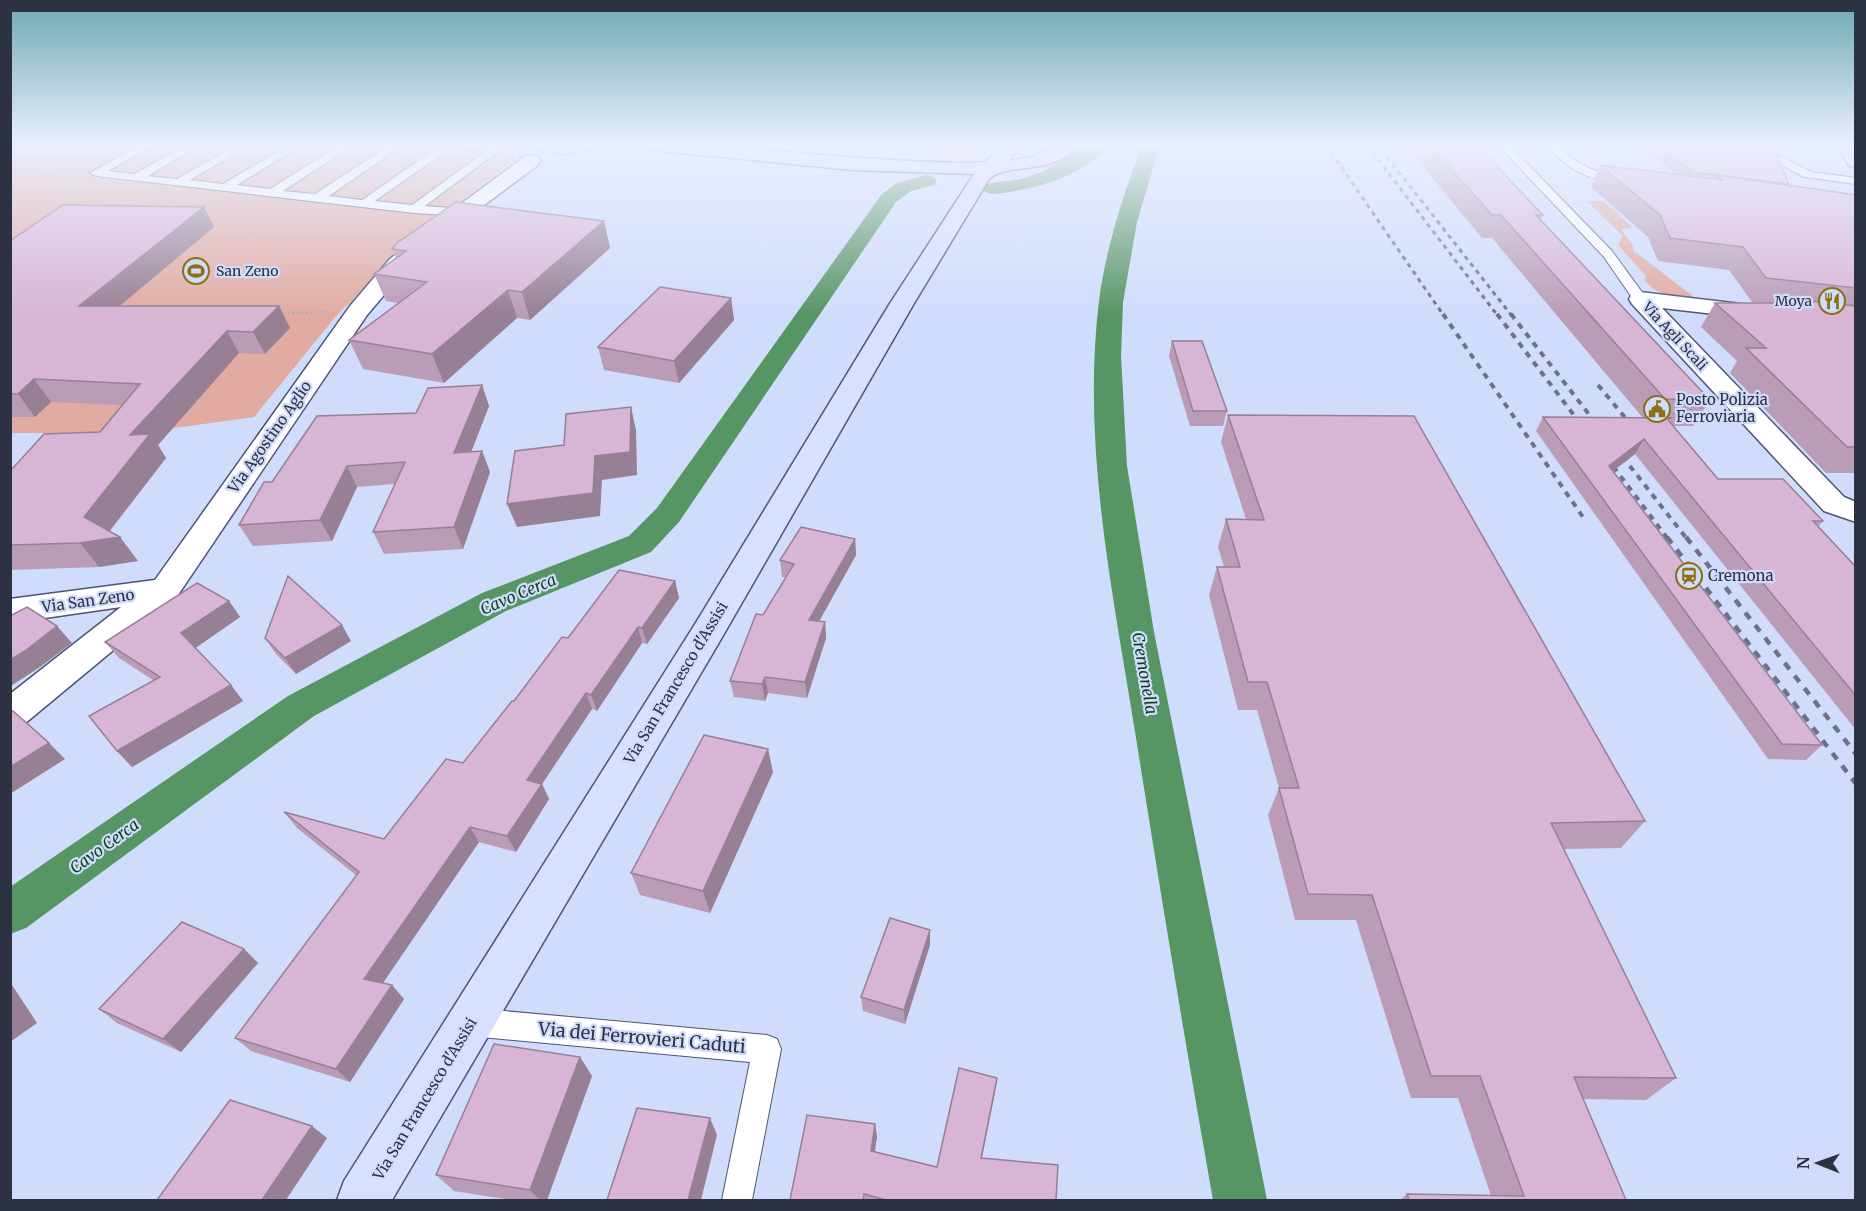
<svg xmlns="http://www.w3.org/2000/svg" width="1866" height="1211" font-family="Merriweather,serif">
<rect width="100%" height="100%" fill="#d0dcfc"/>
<!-- green -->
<path fill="#e2aba1" d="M 11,145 L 491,145 L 515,148 L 515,160 L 428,226 L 337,315 L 254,417 L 139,433 L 11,433 Z
M 855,145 L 974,145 L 967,156 Z
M 1587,201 L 1604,201 L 1633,228 L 1621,229 L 1632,244 L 1634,251 L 1694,297 C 1676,296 1655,296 1645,280 L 1646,276 L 1618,245 L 1623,236 Z"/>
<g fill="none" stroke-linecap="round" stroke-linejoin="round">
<!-- canal -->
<path fill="#569564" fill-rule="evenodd" d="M 1087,145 L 1108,145 C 1085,177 1029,191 992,194 L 985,192 L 982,188 L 985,184 L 1021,179 L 1042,172 Z
M 1142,145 L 1160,145 L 1137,222 L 1123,302 L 1121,356 L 1127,466 L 1154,632 L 1267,1200 L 1213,1200 C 1186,1048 1161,896 1137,744 C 1114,598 1081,449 1099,301 C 1106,247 1123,196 1142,145 Z
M 927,175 L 934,177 L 937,181 L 934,185 L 911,191 L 896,202 L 679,522 L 651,552 L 506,611 L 314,716 L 26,928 L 10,934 L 10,887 L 288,696 L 482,593 L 629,536 L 657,508 L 882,194 L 897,183 Z"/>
<defs>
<path id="lane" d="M 141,145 L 155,145 L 108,171 L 134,174 L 187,145 L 200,145 L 148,176 L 177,179 L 237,145 L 250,145 L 190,180 L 223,184 L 289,145 L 302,145 L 237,185 L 270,189 L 340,145 L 353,145 L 283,191 L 315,194 L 390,145 L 403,145 L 329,196 L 362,200 L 441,145 L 491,145 L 501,149 L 425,206 L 466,209 L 468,212 L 462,216 L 414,213 L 96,176 L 90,173 ZM 452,147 L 486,151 L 412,205 L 375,201 Z
M 1498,145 L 1509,145 L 1612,251 L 1647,299 L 1645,302 L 1635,302 L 1604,257 Z
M 1546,145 L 1557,145 C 1581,168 1594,171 1625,179 L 1627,181 L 1621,184 C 1590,180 1567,170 1546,145 Z
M 1744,145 L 1758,145 L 1811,172 L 1856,178 L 1856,184 L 1804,177 Z
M 471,1008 L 767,1035 L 777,1039 L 781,1049 L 752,1200 L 722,1200 L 750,1062 L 471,1036 L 461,1032 L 457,1022 L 461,1012 Z"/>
<path id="street" d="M 531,155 L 538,157 L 540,161 L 538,165 L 444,235 L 406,269 L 367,315 L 176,598 L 23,725 L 10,729 L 10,694 L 121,607 L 10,623 L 10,599 L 155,580 L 350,306 L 390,259 L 430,227 L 524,157 Z
M 1640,292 L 1766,307 L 1770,312 L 1766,317 L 1758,319 L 1662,308 L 1844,497 L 1856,502 L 1856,522 L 1824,511 L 1632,304 L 1629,299 L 1632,294 Z"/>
<path id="secondary" d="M 531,145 L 595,145 L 592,149 L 565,154 L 534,149 Z
M 641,145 C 751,145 859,162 969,163 L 985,162 L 1003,145 L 1023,145 L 1008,161 L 1033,157 L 1057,145 L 1078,145 C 1055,176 1007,162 989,179 L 913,305 L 721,639 L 392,1200 L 337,1200 L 344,1181 L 697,621 L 889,305 L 974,174 L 852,170 L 650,150 L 644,149 Z
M 1838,145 L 1856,145 L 1856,167 L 1849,166 Z"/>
</defs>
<!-- lane casing -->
<use href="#lane" stroke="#4a5577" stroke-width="2"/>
<!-- street casing -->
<use href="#street" stroke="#4a5577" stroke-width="3"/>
<!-- secondary casing -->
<use href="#secondary" stroke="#4a5577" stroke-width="3"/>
<!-- path -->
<path stroke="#9fa8c4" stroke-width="2" stroke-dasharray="1.5 3" stroke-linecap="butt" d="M 10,170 L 74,178
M 279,313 L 326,312"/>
<!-- lane -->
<use href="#lane" fill="#fff" fill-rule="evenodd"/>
<!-- street -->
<use href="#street" fill="#fff" fill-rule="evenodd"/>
<!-- secondary -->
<use href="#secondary" fill="#d7e0ff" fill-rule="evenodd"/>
<!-- rail-far2 -->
<path stroke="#6b7289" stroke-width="3" stroke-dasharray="4.5 4.5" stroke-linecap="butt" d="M 1326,145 L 1444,316
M 1367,145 L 1498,316
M 1387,157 L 1512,316"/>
<!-- rail-far1 -->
<path stroke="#6b7289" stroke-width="4" stroke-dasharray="6 6" stroke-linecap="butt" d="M 1443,314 L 1585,520
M 1497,314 L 1586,431
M 1511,314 L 1602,431
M 1598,385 L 1633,427
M 1615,447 L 1687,539
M 1606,457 L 1668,539"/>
<!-- rail -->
<path stroke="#6b7289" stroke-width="4.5" stroke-dasharray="8 8" stroke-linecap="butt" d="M 1667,537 L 1856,784
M 1686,537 L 1856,754"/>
</g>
<!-- wall -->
<path fill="#ba9cb6" d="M 1405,145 L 1476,145 L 1543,215 L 1541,220 L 1710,400 L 1693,426 L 1673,426 L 1718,479 L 1823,521 L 1818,527 L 1856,567 L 1856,730 L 1635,454 L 1613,471 L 1822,745 L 1806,760 L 1768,759 L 1536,431 L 1543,417 L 1643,418 L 1492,238 L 1482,238 Z
M 1639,145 L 1767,145 L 1789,184 L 1787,186 L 1856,195 L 1856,473 L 1826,473 L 1730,373 L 1737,361 L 1701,327 L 1715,303 L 1758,303 L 1752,302 L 1729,270 L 1658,261 L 1648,237 L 1591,187 L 1600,165 L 1676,174 Z
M 1773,145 L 1811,145 L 1808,151 Z
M 604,221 L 610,248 L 530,320 L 517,318 L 444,383 L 363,369 L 349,340 L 398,303 L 386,301 L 374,274 L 396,258 L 392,249 Z
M 214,227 L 120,306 L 279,306 L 290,328 L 265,354 L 239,353 L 158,445 L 166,458 L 110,531 L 138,561 L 99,567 L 10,570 L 10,468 L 13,468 L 100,432 L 122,405 L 51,402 L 35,417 L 10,417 L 10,241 Z
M 731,298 L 734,320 L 679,383 L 604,370 L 598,347 Z
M 1172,341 L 1227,411 L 1223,426 L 1190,426 L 1169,356 Z
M 482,385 L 489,406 L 471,452 L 482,451 L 490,472 L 463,549 L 384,554 L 373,532 L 395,484 L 357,487 L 332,541 L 253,546 L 239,525 L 272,482 L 416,413 Z
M 1228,415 L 1645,821 L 1621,848 L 1564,849 L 1676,1078 L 1646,1100 L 1583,1099 L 1626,1200 L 1400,1200 L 1407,1194 L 1491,1196 L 1458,1098 L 1411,1098 L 1356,920 L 1295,920 L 1268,815 L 1279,788 L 1257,710 L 1238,710 L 1209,595 L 1217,567 L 1224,567 L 1218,547 L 1226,519 L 1246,519 L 1221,442 Z
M 855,539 L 856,555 L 819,621 L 825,622 L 826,638 L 807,698 L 768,693 L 765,701 L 734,697 L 730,681 L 763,615 L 786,577 L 782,577 L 780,560 Z
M 675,581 L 679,598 L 647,644 L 642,643 L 597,711 L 592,709 L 542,784 L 549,799 L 516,852 L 479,842 L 383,983 L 404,999 L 350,1082 L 251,1051 L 235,1038 L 357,876 L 297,828 L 284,812 L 384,839 L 463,763 L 568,638 Z
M 229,601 L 240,617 L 195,648 L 231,685 L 243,701 L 132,767 L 117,751 L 153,680 L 119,658 L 105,642 Z
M 265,638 L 351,641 L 296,674 L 276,654 Z
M 773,772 L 710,913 L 640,895 L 631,873 Z
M 930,945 L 905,1024 L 863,1011 L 861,997 Z
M 244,949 L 258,963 L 181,1052 L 117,1023 L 99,1009 Z
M 580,1057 L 592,1076 L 547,1200 L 511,1200 L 454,1191 L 436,1175 Z
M 995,1092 L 982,1158 L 1056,1200 L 790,1200 L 875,1124 L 877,1137 L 874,1151 L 937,1167 Z"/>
<!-- shaded-wall -->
<path fill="#977f94" d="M 204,207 L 214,227 L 93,328 L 79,306 Z
M 604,221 L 610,248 L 530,320 L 522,292 Z
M 508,290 L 517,318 L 444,383 L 432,354 Z
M 731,298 L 734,320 L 679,383 L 674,361 Z
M 279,306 L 290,328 L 265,354 L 253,332 Z
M 227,331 L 239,353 L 158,445 L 166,458 L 103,539 L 120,537 L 138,561 L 99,567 L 80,543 L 84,517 L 130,435 Z
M 34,379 L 51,402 L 35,417 L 18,394 Z
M 482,385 L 489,406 L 463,473 L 454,453 Z
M 631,407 L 636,430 L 637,475 L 602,480 L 600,516 L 517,527 L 507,504 L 595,456 Z
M 1644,439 L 1635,454 L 1600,481 L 1609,466 Z
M 482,451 L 490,472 L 463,549 L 454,527 Z
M 347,466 L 357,487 L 332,541 L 320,520 Z
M 855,539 L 856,555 L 811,636 L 809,620 Z
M 675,581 L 679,598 L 647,644 L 642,628 Z
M 229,601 L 240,617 L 194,649 L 181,633 Z
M 825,622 L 826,638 L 807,698 L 805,682 Z
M 342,625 L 351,641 L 296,674 L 285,658 Z
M 57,626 L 72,643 L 40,667 L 11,686 L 10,660 Z
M 638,627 L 642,643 L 597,711 L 591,695 Z
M 765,677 L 768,693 L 765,701 L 762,684 Z
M 231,685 L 243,701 L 132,767 L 117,751 Z
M 586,693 L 592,709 L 542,784 L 549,799 L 516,852 L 507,836 L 527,780 Z
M 49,743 L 65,759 L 10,794 L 10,767 Z
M 768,749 L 773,772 L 710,913 L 703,891 Z
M 470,827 L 479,842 L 376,993 L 364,979 Z
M 930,930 L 930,945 L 905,1024 L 904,1010 Z
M 244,949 L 258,963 L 181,1052 L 163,1039 Z
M 10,982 L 37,1023 L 10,1042 Z
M 392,985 L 404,999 L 350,1082 L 336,1069 Z
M 580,1057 L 592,1076 L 547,1200 L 540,1200 L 530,1190 Z
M 997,1078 L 995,1092 L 979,1171 L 981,1158 Z
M 710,1118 L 717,1135 L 701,1200 L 688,1200 Z
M 875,1124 L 877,1137 L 873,1164 L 871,1151 Z
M 312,1126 L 327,1138 L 286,1200 L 262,1200 Z"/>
<!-- building -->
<path fill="#d8b5d4" stroke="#977f94" stroke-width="1.5" d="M 1430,145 L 1476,145 L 1543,215 L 1536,215 L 1710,400 L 1665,399 L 1501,215 L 1492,215 Z
M 1658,145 L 1767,145 L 1775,150 L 1789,184 L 1693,172 Z
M 1600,165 L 1723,180 L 1716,175 L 1856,195 L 1856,288 L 1766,278 L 1743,247 L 1670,238 L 1660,215 Z
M 456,202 L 604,221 L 522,292 L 508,290 L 432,354 L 349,340 L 427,282 L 374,274 L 406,251 L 392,249 L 397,243 Z
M 63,205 L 204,207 L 79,306 L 279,306 L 253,332 L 227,331 L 130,435 L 150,434 L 84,517 L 120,537 L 80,543 L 10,545 L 10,468 L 13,468 L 44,434 L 100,432 L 140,384 L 34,379 L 18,394 L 10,394 L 10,241 Z
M 660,287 L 731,298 L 674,361 L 598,347 Z
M 1781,298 L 1856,306 L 1856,447 L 1847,447 L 1746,348 L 1766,348 L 1715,303 L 1785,303 Z
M 1172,341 L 1202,341 L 1227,411 L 1193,411 Z
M 482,385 L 454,453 L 482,451 L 454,527 L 373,532 L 405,462 L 347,466 L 320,520 L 239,525 L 264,482 L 272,482 L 317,416 L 416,413 L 428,388 Z
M 631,407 L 630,452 L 595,456 L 593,493 L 507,504 L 515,451 L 564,445 L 566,414 Z
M 1228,415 L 1414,416 L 1645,821 L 1551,823 L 1676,1078 L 1574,1077 L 1626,1200 L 1409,1200 L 1407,1194 L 1524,1196 L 1480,1076 L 1431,1076 L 1372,895 L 1308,894 L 1279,788 L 1299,788 L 1267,682 L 1248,682 L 1217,567 L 1240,567 L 1226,519 L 1264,520 Z
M 1543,417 L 1671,418 L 1668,420 L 1718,479 L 1783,479 L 1823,521 L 1813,521 L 1856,567 L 1856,696 L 1644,439 L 1609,466 L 1822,745 L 1782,744 Z
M 801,527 L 855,539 L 809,620 L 825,622 L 805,682 L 765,677 L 762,684 L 730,681 L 756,614 L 763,615 L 794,564 L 780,560 Z
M 619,570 L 675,581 L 642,628 L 638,627 L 591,695 L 586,693 L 527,780 L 542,784 L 507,836 L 470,827 L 364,979 L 392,985 L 336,1069 L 235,1038 L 359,872 L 284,812 L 384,839 L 446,759 L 463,763 L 512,701 L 514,701 L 562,637 L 568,638 Z
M 288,576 L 342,625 L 285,658 L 265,638 Z
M 197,583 L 229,601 L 181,633 L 231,685 L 117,751 L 89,716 L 160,677 L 105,642 Z
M 27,607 L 57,626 L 25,651 L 10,660 L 10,616 Z
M 13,711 L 49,743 L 10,767 L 10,712 Z
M 704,735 L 768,749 L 703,891 L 631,873 Z
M 890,918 L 930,930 L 904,1010 L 861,997 Z
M 182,922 L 244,949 L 163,1039 L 99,1009 Z
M 494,1044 L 580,1057 L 530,1190 L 436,1175 Z
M 959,1068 L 997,1078 L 981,1158 L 1058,1165 L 1056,1200 L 886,1200 L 864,1194 L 863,1200 L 790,1200 L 807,1115 L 875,1124 L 871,1151 L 937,1167 Z
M 230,1100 L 312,1126 L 262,1200 L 157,1200 Z
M 637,1108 L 710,1118 L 688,1200 L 607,1200 Z"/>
<!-- sky -->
<linearGradient id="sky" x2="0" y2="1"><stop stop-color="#6da8b3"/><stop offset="0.46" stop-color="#eaeffe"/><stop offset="1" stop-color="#eaeffe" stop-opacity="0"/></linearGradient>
<rect width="1866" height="315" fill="url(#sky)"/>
<!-- icons -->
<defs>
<symbol id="stadium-ring" viewBox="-11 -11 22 22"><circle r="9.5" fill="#d0dcfc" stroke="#8c7012" stroke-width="1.5"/><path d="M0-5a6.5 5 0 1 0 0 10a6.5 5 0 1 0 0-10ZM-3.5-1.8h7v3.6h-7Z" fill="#8c7012"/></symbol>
<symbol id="restaurant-ring" viewBox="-11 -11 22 22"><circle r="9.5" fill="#d0dcfc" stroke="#8c7012" stroke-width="1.5"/><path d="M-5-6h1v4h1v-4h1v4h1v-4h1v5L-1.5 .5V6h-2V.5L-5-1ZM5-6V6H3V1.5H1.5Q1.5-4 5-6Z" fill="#8c7012"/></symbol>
<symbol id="civic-ring" viewBox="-11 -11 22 22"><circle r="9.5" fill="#d0dcfc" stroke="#8c7012" stroke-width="1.5"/><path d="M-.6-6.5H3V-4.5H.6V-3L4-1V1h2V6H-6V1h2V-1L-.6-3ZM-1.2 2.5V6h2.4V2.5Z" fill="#8c7012"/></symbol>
<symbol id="station-ring" viewBox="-11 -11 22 22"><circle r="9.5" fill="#d0dcfc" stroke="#8c7012" stroke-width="1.5"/><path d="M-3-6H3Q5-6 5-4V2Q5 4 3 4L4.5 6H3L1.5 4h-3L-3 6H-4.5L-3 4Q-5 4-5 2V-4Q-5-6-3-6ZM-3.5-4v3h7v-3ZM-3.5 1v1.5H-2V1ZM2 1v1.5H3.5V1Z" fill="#8c7012"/></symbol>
</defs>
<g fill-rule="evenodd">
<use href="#stadium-ring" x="181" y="256" width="30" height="30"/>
<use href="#restaurant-ring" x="1817" y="286" width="30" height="30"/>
<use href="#civic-ring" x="1642" y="394" width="30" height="30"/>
<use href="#station-ring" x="1674" y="561" width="30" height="30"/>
</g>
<g text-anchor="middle" stroke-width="4.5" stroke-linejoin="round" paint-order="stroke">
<!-- far-poi labels -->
<g font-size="14" fill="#2d3242" stroke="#d0dcfc" text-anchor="start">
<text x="216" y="276">San Zeno</text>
<text x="1812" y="306" text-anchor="end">Moya</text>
</g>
<!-- far-street labels -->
<g font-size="14" fill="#2d3242" stroke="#d0dcfc">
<text transform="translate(1675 336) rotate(47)" y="5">Via Agli Scali</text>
</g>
<!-- poi labels -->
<g font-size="15" fill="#2d3242" stroke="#d0dcfc" text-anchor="start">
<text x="1676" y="405">Posto Polizia<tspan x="1676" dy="17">Ferroviaria</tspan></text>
<text x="1708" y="581">Cremona</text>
</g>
<!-- street labels -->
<g font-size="15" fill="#2d3242" stroke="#d0dcfc">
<text transform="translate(270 437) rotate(-55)" y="5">Via Agostino Aglio</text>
<text transform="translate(88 601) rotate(-8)" y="5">Via San Zeno</text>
<text transform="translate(676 683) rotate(-59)" y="5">Via San Francesco d'Assisi</text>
<text transform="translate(425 1099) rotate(-59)" y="5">Via San Francesco d'Assisi</text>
</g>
<!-- water labels -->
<g font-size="16" font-style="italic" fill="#0d3e1d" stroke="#d0dcfc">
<text transform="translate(518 594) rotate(-23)" y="6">Cavo Cerca</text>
<text transform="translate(1145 673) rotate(80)" y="6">Cremonella</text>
<text transform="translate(104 846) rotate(-36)" y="6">Cavo Cerca</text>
</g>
<!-- near-street labels -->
<g font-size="18" fill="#2d3242" stroke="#d0dcfc">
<text transform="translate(642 1038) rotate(5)" y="6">Via dei Ferrovieri Caduti</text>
</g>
</g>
<!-- border -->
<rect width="1866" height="1211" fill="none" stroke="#2d3242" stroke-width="24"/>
<!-- north arrow -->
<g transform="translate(1818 1163) rotate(271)" stroke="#d0dcfc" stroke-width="4.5" paint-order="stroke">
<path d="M0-4.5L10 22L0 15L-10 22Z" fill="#2d3242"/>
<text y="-9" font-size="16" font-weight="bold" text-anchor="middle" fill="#2d3242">N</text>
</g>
</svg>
